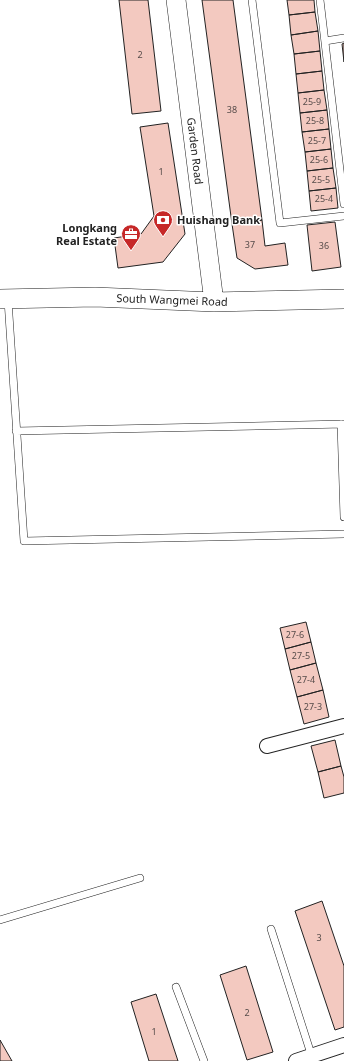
<svg xmlns="http://www.w3.org/2000/svg" width="344" height="1061" font-family="'Noto Sans',sans-serif">
<rect width="100%" height="100%" fill="#fff"/>
<!-- building -->
<path fill="#f3c9c0" stroke="#222" d="M 119,0 L 148,0 L 161,111 L 132,114 Z
M 202,0 L 233,0 L 262,220 L 232,224 Z
M 287,0 L 314,0 L 315,12 L 289,15 Z
M 315,12 L 318,31 L 291,35 L 289,15 Z
M 318,31 L 320,51 L 294,54 L 291,35 Z
M 344,43 L 344,62 L 342,44 Z
M 320,51 L 322,71 L 296,74 L 294,54 Z
M 322,71 L 324,90 L 298,93 L 296,74 Z
M 324,90 L 327,110 L 300,113 L 298,93 Z
M 327,110 L 329,129 L 302,132 L 300,113 Z
M 168,123 L 185,234 L 163,262 L 118,268 L 114,238 L 141,234 L 154,216 L 140,127 Z
M 329,129 L 331,149 L 305,152 L 302,132 Z
M 331,149 L 333,168 L 307,171 L 305,152 Z
M 333,168 L 336,188 L 309,191 L 307,171 Z
M 336,188 L 338,208 L 311,211 L 309,191 Z
M 262,220 L 265,246 L 285,243 L 288,265 L 255,269 L 237,258 L 232,224 Z
M 335,222 L 341,267 L 312,271 L 307,225 Z
M 306,622 L 311,642 L 285,649 L 280,628 Z
M 311,642 L 316,663 L 290,670 L 285,649 Z
M 316,663 L 323,690 L 297,697 L 290,670 Z
M 323,690 L 329,717 L 304,724 L 297,697 Z
M 335,740 L 341,766 L 318,772 L 311,746 Z
M 341,766 L 344,777 L 344,793 L 324,798 L 318,772 Z
M 322,901 L 344,966 L 344,1027 L 335,1030 L 295,911 Z
M 246,966 L 273,1052 L 247,1060 L 220,975 Z
M 156,994 L 178,1061 L 149,1061 L 131,1002 Z
M 0,1040 L 12,1061 L 0,1061 Z"/>
<g fill="none" stroke-linecap="round" stroke-linejoin="round">
<defs>
<path id="lane" d="M 252,0 L 280,223 L 344,216
M 320,0 L 344,204
M 325,41 L 344,38
M 8,300 L 24,541 L 344,534
M 341,424 L 344,517
M 16,431 L 344,424
M 0,920 L 140,878
M 271,929 L 312,1057
M 176,987 L 204,1061"/>
<path id="street" d="M 267,746 L 344,726
M 296,1061 L 344,1045"/>
<path id="secondary" d="M 176,0 L 214,302
M 0,299 L 95,297 L 214,302 L 344,299"/>
</defs>
<!-- lane casing -->
<use href="#lane" stroke="#222" stroke-width="8"/>
<!-- street casing -->
<use href="#street" stroke="#222" stroke-width="16"/>
<!-- secondary casing -->
<use href="#secondary" stroke="#222" stroke-width="20"/>
<!-- lane -->
<use href="#lane" stroke="#fff" stroke-width="7"/>
<!-- street -->
<use href="#street" stroke="#fff" stroke-width="14"/>
<!-- secondary -->
<use href="#secondary" stroke="#fff" stroke-width="19"/>
</g>
<!-- icons -->
<defs>
<symbol id="bank-pin" viewBox="-11 -11 22 30"><path d="M0 17L-7.5 6A9.5 9.5 0 1 1 7.5 6Z" fill="#c62828" stroke="#fff"/><path d="M-6-4H6V4H-6ZM0-2.3a2.3 2.3 0 1 0 0 4.6a2.3 2.3 0 1 0 0-4.6Z" fill="#fff"/></symbol>
<symbol id="office-pin" viewBox="-11 -11 22 30"><path d="M0 17L-7.5 6A9.5 9.5 0 1 1 7.5 6Z" fill="#c62828" stroke="#fff"/><path d="M-6-3h4V-5.5h4V-3h4V5H-6ZM-1-4.5V-3h2v-1.5ZM-6 0V1H6V0Z" fill="#fff"/></symbol>
</defs>
<g fill-rule="evenodd">
<use href="#bank-pin" x="152" y="209" width="22" height="30"/>
<use href="#office-pin" x="120" y="223" width="22" height="30"/>
</g>
<g text-anchor="middle" stroke-width="3" stroke-linejoin="round" paint-order="stroke">
<!-- number labels -->
<g font-size="9" fill="#564c4a">
<text x="140" y="58">2</text>
<text x="312" y="105">25-9</text>
<text x="232" y="113">38</text>
<text x="315" y="124">25-8</text>
<text x="317" y="144">25-7</text>
<text x="319" y="163">25-6</text>
<text x="161" y="175">1</text>
<text x="321" y="183">25-5</text>
<text x="324" y="202">25-4</text>
<text x="250" y="248">37</text>
<text x="324" y="249">36</text>
<text x="295" y="638">27-6</text>
<text x="301" y="659">27-5</text>
<text x="306" y="683">27-4</text>
<text x="313" y="710">27-3</text>
<text x="319" y="941">3</text>
<text x="247" y="1016">2</text>
<text x="154" y="1035">1</text>
</g>
<!-- street labels -->
<g font-size="11" fill="#222" stroke="#fff">
<text transform="translate(195 151) rotate(83)" y="4">Garden Road</text>
<text transform="translate(172 300) rotate(2)" y="4">South Wangmei Road</text>
</g>
<!-- poi labels -->
<g font-size="11" font-weight="bold" fill="#222" stroke="#fff" text-anchor="start">
<text x="177" y="224">Huishang Bank</text>
<text x="117" y="232" text-anchor="end">Longkang<tspan x="117" dy="13">Real Estate</tspan></text>
</g>
</g>
</svg>
